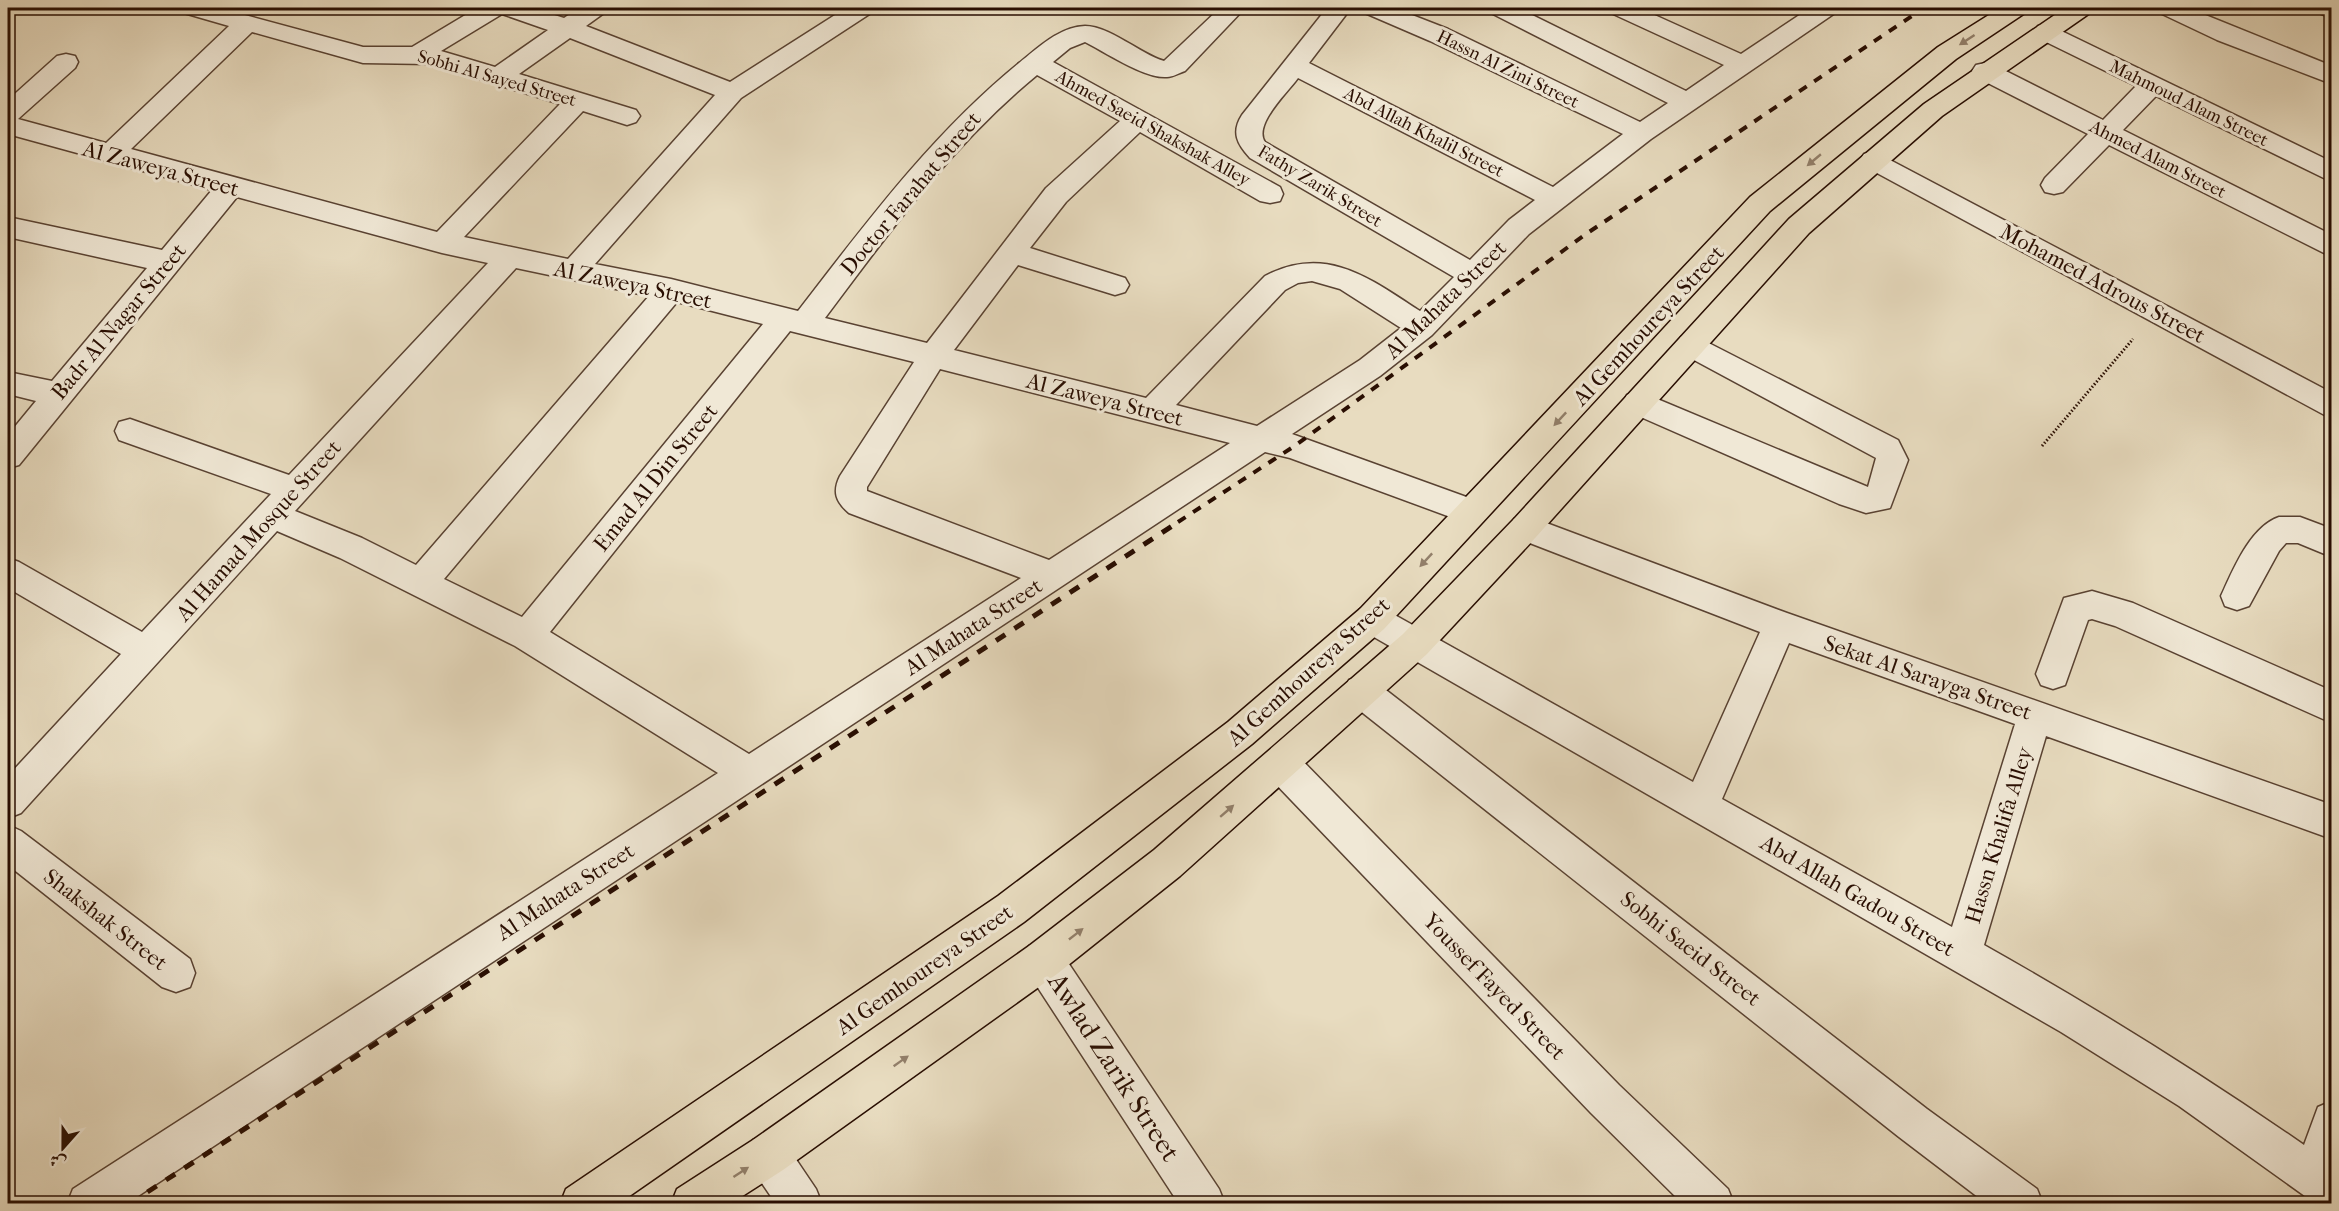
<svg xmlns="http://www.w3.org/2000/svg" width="2339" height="1211" font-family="'IM FELL French Canon',Amiri,serif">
<rect width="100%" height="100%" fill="#e8dcc0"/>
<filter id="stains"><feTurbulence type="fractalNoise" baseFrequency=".00333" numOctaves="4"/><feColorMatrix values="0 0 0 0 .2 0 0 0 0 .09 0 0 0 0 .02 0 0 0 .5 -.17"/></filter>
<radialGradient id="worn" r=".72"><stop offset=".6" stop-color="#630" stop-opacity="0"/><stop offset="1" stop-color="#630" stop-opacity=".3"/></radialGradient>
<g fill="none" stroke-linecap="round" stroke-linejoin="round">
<defs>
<path id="minor" d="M 181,8 L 219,8 L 363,47 L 412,47 L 477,8 L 532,8 L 564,18 L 579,8 L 607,8 L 604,13 L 586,26 L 730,82 L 846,8 L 874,8 L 871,13 L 741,98 L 595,264 L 671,279 L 798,311 C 866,223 932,134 1019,63 C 1038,48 1059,27 1085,26 C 1110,26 1140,54 1164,61 L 1220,8 L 1245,8 L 1185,71 C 1179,73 1173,77 1167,77 C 1145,79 1105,52 1085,42 L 1070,48 L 1053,62 L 1280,187 L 1283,194 L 1280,201 L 1270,203 L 1260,201 L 1140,132 L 1066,202 L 1030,248 L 1125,278 L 1129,285 L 1125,292 L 1115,295 L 1018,265 L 954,350 L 1146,398 L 1265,276 C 1326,244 1369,278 1420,311 L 1454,277 L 1250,158 C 1237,144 1231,132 1242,115 L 1327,8 L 1351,8 L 1309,63 L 1553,187 L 1623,134 L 1430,41 L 1365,13 L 1362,8 L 1394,8 L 1448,29 L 1640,122 L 1668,103 L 1491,13 L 1488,8 L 1518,8 L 1686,91 L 1724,65 L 1611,13 L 1608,8 L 1639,8 L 1741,54 L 1810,8 L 1838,8 L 1835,13 L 1651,139 L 1565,206 L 1529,234 L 1432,335 L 1380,376 L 1292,434 L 1483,503 L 1488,512 L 1483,521 L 1472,525 L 1290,458 L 1265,452 L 126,1204 L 67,1204 L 73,1189 L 718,773 L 515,646 L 340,558 L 277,531 L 21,813 L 8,818 L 8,776 L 121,654 L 8,588 L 8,558 L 19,562 L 142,632 L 271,494 L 119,440 L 115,431 L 119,422 L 130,419 L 289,475 L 488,263 L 442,253 L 237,197 L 19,465 L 8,468 L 8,435 L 36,401 L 8,394 L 8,372 L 52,381 L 147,268 L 8,237 L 8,217 L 162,250 L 212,190 L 8,134 L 8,100 L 57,56 L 66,54 L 75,56 L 78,62 L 75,68 L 18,119 L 106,143 L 229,26 L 184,13 ZM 502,14 L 548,30 L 495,67 L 441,51 ZM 252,32 L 363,63 L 430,64 L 560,104 L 437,232 L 131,149 ZM 570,38 L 715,95 L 568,259 L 464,237 L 583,111 L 627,125 L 636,122 L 640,116 L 636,110 L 519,74 ZM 1037,75 L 1120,121 L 1046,188 L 927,343 L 825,318 C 890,231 953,144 1037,75 ZM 1298,78 L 1535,200 L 1509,220 L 1470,260 L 1265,142 C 1253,125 1287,93 1298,78 ZM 516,268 L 649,296 L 416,565 L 362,538 L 295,511 ZM 1312,281 L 1340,289 L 1401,328 L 1360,360 L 1257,426 L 1176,405 L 1285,290 L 1298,283 ZM 677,302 L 763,324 L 522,617 L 444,579 ZM 790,331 L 914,362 L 840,476 C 832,492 836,502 849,513 L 1021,578 L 749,754 L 550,632 ZM 940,369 L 1230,443 L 1049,560 L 867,491 L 867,487 Z
M 2157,8 L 2188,8 L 2332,66 L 2332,84 L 2217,40 L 2160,13 Z
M 2316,8 L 2332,8 L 2332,18 L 2319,13 Z
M 2047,24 L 2332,162 L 2332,182 L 2156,96 L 2123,130 L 2332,235 L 2332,257 L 2109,145 L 2063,192 L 2054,194 L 2045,192 L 2041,185 L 2045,178 L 2088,134 L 1976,77 L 1972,71 L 1976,65 L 1985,63 L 1994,65 L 2103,120 L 2136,86 L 2038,38 L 2035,32 L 2038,26 Z
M 1873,151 L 2332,393 L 2332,419 L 1864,166 L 1860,160 L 1864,154 Z
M 1691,334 L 1898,440 L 1908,460 L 1890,508 L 1866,513 L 1839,504 L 1627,411 L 1623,403 L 1627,395 L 1638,391 L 1868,487 L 1876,458 L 1681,353 L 1676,345 L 1681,337 Z
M 1525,515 L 1787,613 L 2332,805 L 2332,839 L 2046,736 L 1984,945 C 2094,1007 2200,1073 2304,1145 L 2318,1107 L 2332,1101 L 2332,1204 L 2316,1204 L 2179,1106 L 2061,1032 L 1360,629 L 1355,619 L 1360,609 L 1372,605 L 1384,609 L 1693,782 L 1760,632 L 1514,537 L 1509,528 L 1514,519 ZM 1789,643 L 2015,724 L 1952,927 L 1722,799 Z
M 2279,517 L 2300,517 L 2332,529 L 2332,557 L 2298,543 L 2286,543 L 2279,551 L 2249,606 L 2237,610 L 2225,606 L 2221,596 C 2233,570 2250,527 2279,517 Z
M 2092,591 L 2133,603 L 2332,691 L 2332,723 L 2115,626 L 2092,619 L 2088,620 L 2065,685 L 2053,689 L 2041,685 L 2036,674 L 2064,598 Z
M 1361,676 L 1373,680 L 1927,1109 L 2037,1189 L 2043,1204 L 1987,1204 L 1899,1137 L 1349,702 L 1344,691 L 1349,680 Z
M 1281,748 L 1294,752 L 1619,1085 L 1728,1189 L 1734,1204 L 1683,1204 L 1591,1113 L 1268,776 L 1263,764 L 1268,752 Z
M 8,825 L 21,831 L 190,959 L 195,973 L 190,987 L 176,992 L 162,987 L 8,865 Z
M 1043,941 L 1057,946 L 1219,1189 L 1225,1204 L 1179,1204 L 1029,974 L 1024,960 L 1029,946 Z
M 768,1134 L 783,1140 L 816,1189 L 822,1204 L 776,1204 L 753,1170 L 747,1155 L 753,1140 Z"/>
<path id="major" d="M 2000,8 L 2028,8 L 2025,13 L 1956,59 L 1770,211 L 1384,629 L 1252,744 L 1024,922 L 618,1204 L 560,1204 L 566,1189 L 998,896 L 1228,722 L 1360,609 L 1750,197 L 1938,47 Z
M 2065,8 L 2093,8 L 2090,13 L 1942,116 L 1809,233 L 1536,537 L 1427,654 L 1180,876 L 1057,974 L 783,1170 L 730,1204 L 671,1204 L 677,1189 L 753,1140 L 1029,946 L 1154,850 L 1403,634 L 1514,519 L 1789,219 L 1924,104 Z"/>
</defs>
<!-- minor casing -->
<use href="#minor" stroke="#594232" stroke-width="3"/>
<!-- major casing -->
<use href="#major" stroke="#290e02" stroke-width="3"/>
<!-- path -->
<path stroke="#290e02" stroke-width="3" stroke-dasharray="1.5 2" stroke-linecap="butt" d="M 2042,446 L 2133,339"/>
<!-- minor -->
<use href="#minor" fill="#f0e8d6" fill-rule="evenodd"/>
<!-- major -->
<use href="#major" fill="#e8dcc0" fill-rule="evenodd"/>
<!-- rail-far1 -->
<path stroke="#290e02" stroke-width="4" stroke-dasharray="9 9" stroke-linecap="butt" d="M 1178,522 L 1293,447 L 1586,234 L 1924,8"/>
<!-- rail -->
<path stroke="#290e02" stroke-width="5" stroke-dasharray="11 11" stroke-linecap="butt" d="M 129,1204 L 1180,521"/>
</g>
<!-- one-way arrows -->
<defs><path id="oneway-solid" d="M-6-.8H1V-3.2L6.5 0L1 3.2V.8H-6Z" transform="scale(1.5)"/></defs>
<g fill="#927f6a">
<use href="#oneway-solid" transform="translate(1967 40) rotate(147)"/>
<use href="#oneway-solid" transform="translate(1814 160) rotate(140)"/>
<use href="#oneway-solid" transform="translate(1560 419) rotate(133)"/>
<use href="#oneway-solid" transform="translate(1426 560) rotate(133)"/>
<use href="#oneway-solid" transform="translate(1227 811) rotate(-41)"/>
<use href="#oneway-solid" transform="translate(1076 934) rotate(-38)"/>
<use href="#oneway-solid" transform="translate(901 1061) rotate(-35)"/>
<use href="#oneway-solid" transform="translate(741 1172) rotate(-33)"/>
</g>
<g text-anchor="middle" stroke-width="6" stroke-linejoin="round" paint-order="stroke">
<!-- far-street labels -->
<g font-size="18" fill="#290e02" stroke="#f0e8d6">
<text transform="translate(1508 69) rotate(26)" y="6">Hassn Al Zini Street</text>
<text transform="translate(497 78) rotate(16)" y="6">Sobhi Al Sayed Street</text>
<text transform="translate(2189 103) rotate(26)" y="6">Mahmoud Alam Street</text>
<text transform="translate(1153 128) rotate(29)" y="6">Ahmed Saeid Shakshak Alley</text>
<text transform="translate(1424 132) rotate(27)" y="6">Abd Allah Khalil Street</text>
<text transform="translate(2158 159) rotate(27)" y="6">Ahmed Alam Street</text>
<text transform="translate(1320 186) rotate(31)" y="6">Fathy Zarik Street</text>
</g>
<!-- street labels -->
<g font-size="22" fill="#290e02" stroke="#f0e8d6">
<text transform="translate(161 168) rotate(15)" y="8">Al Zaweya Street</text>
<text transform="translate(910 193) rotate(-50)" y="8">Doctor Farahat Street</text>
<text transform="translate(2103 283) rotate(28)" y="8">Mohamed Adrous Street</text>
<text transform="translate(633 284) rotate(12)" y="8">Al Zaweya Street</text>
<text transform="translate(1445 299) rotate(-44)" y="8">Al Mahata Street</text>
<text transform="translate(118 321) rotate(-50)" y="8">Badr Al Nagar Street</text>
<text transform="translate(1648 325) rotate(-47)" y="8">Al Gemhoureya Street</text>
<text transform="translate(1105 399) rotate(14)" y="8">Al Zaweya Street</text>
<text transform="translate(655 477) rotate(-51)" y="8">Emad Al Din Street</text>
<text transform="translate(258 530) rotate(-48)" y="8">Al Hamad Mosque Street</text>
<text transform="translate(973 626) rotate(-33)" y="8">Al Mahata Street</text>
<text transform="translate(1308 671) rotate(-42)" y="8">Al Gemhoureya Street</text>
<text transform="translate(1928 677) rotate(19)" y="8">Sekat Al Sarayga Street</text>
<text transform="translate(1998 835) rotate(-73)" y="8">Hassn Khalifa Alley</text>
<text transform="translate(565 891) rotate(-33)" y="8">Al Mahata Street</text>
<text transform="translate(1858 895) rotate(30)" y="8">Abd Allah Gadou Street</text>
<text transform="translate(106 919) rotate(38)" y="8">Shakshak Street</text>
<text transform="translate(1691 948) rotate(38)" y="8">Sobhi Saeid Street</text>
<text transform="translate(924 969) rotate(-35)" y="8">Al Gemhoureya Street</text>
<text transform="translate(1495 986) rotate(46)" y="8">Youssef Fayed Street</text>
</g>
<!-- near-street labels -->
<g font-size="27" fill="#290e02" stroke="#f0e8d6">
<text transform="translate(1114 1067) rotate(57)" y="9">Awlad Zarik Street</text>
</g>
</g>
<!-- margin -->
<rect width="2339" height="1211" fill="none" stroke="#e8dcc0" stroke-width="30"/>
<rect x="9" y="9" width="2321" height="1193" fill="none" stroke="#290e02" stroke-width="3"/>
<rect x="15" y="15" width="2309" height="1181" fill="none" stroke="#290e02" stroke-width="1.5"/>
<!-- north arrow -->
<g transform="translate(63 1148) rotate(201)" stroke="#f0e8d6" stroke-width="4.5" paint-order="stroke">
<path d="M0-4.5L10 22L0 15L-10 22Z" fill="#290e02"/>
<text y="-9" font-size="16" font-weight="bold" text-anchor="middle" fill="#290e02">ش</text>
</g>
<rect width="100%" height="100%" filter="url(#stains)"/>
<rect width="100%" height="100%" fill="url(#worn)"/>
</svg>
